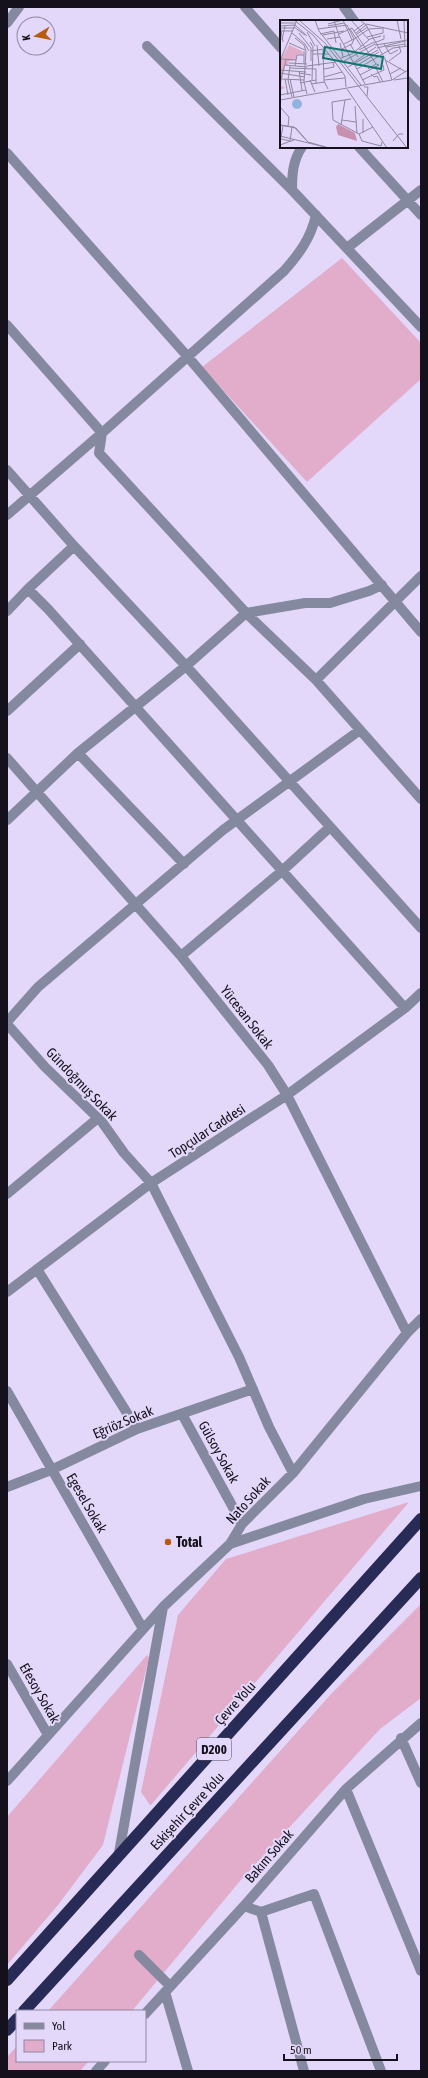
<svg xmlns="http://www.w3.org/2000/svg" width="428" height="2078" font-family="'Asap Condensed',sans-serif">
<rect width="100%" height="100%" fill="#e3d8f9"/>
<!-- green -->
<path fill="#e1adca" d="M 342,258 L 421,343 L 421,379 L 307,482 L 202,367 Z
M 409,1502 L 151,1805 L 150,1805 L 141,1792 L 178,1615 L 226,1559 Z
M 421,1604 L 421,1698 L 380,1729 L 240,1881 L 132,2011 L 48,2011 L 331,1694 Z
M 147,1655 L 149,1658 L 103,1845 L 58,1905 L 7,1965 L 7,1817 Z
M 17,2046 L 17,2061 L 89,2061 L 80,2071 L 7,2071 L 7,2057 Z"/>
<g fill="none" stroke-linecap="round" stroke-linejoin="round">
<!-- minor -->
<path stroke="#8589a0" stroke-width="10" d="M 245,7 L 281,48
M 344,7 L 354,21
M 7,23 L 19,7
M 147,46 L 292,190
M 407,81 L 421,96
M 302,147 C 293,160 292,174 292,190 L 421,327
M 359,147 L 421,215
M 7,153 L 188,357 L 421,632
M 347,248 L 421,190
M 7,325 L 102,433 L 99,453 L 246,613 L 316,680 L 421,799
M 7,470 L 74,546 L 186,666 L 421,928
M 7,515 L 102,433 L 284,271 C 299,254 311,238 316,215
M 28,589 L 74,546
M 7,611 L 28,589 L 48,609 L 405,1008
M 316,680 L 421,576
M 7,711 L 80,644
M 78,753 L 184,864
M 7,758 L 181,956 L 268,1065 L 287,1095 L 407,1333
M 7,820 L 78,753 L 186,666 L 246,613 L 305,603 L 330,603 L 369,591 L 382,585
M 181,956 L 282,871 L 330,827
M 7,1022 L 38,987 L 223,830 L 360,730
M 7,1024 L 45,1067 L 102,1122 L 124,1153 L 151,1183 L 239,1357 L 269,1427 L 293,1473
M 7,1194 L 98,1118
M 37,1269 L 137,1429
M 7,1292 L 151,1183 L 287,1095 L 405,1008 L 421,993
M 7,1391 L 143,1629
M 182,1414 L 242,1524
M 7,1487 L 51,1470 L 137,1429 L 253,1389
M 230,1544 L 364,1499 L 421,1486
M 7,1664 L 48,1735
M 401,1738 L 421,1783
M 7,1781 L 163,1607 L 230,1544 L 242,1524 L 293,1473 L 407,1333 L 421,1319
M 346,1789 L 421,1971
M 119,1853 L 163,1607
M 244,1906 L 261,1912 L 304,2071
M 261,1912 L 314,1894 L 381,2071
M 139,1955 L 170,1986
M 165,1992 L 188,2071
M 145,2014 L 244,1906 L 346,1789 L 421,1723
M 96,2071 L 105,2061"/>
<!-- highway -->
<path stroke="#272b56" stroke-width="12" d="M 7,1980 L 421,1519
M 24,2011 L 421,1578
M 7,2030 L 17,2019"/>
</g>
<!-- markers -->
<circle fill="#b95a11" stroke="#e3d8f9" stroke-width="1.5" cx="168" cy="1542" r="4"/>
<g text-anchor="middle" stroke-width="4" stroke-linejoin="round" paint-order="stroke">
<!-- shield labels -->
<rect fill="#e3d8f9" stroke="#524d5e" stroke-width="1" x="197" y="1738" width="34" height="22" rx="3"/>
<g font-size="13" font-weight="bold" fill="#14111c">
<text x="214" y="1754">D200</text>
</g>
<!-- street labels -->
<g font-size="14" fill="#14111c" stroke="#e3d8f9">
<text transform="translate(247 1017) rotate(52)" y="5">Yücesan Sokak</text>
<text transform="translate(82 1084) rotate(46)" y="5">Gündoğmuş Sokak</text>
<text transform="translate(207 1131) rotate(-33)" y="5">Topçular Caddesi</text>
<text transform="translate(123 1422) rotate(-23)" y="5">Eğriöz Sokak</text>
<text transform="translate(219 1452) rotate(61)" y="5">Gülsoy Sokak</text>
<text transform="translate(248 1500) rotate(-48)" y="5">Nato Sokak</text>
<text transform="translate(87 1503) rotate(60)" y="5">Egesel Sokak</text>
<text transform="translate(40 1693) rotate(60)" y="5">Efesoy Sokak</text>
<text transform="translate(235 1703) rotate(-48)" y="5">Çevre Yolu</text>
<text transform="translate(187 1811) rotate(-47)" y="5">Eskişehir Çevre Yolu</text>
<text transform="translate(269 1856) rotate(-49)" y="5">Bakım Sokak</text>
</g>
<!-- poi labels -->
<g font-size="14" font-weight="bold" fill="#14111c" stroke="#e3d8f9" text-anchor="start">
<text x="176" y="1547">Total</text>
</g>
</g>
<!-- overview -->
<g transform="translate(280 20)">
<rect width="128" height="128" fill="#e3d8f9"/>
<path d="M 9,25 L 22,31 L 23,35 L 17,34 L 16,40 L 9,41 L 8,46 L 5,45 L 1,65 L 5,68 L 0,70 L 0,41 Z" fill="#e1adca"/>
<path d="M 58,104 L 75,113 L 77,121 L 58,115 L 56,107 Z" fill="#c690ae"/>
<path d="M12 84a5 5 0 1 1 10 0a5 5 0 1 1-10 0Z" fill="#90b3e0"/>
<path fill="none" stroke="#9088a1" stroke-width="1" d="M 14,0 L 33,15 L 52,38 L 65,56 L 66,67M 19,0 L 45,23 L 127,128M 35,0 L 39,11 L 81,65M 54,0 L 59,16 L 85,64M 63,0 L 72,20 L 64,24M 71,0 L 89,20M 80,0 L 86,5 L 105,39 L 112,60M 117,0 L 121,19M 124,0 L 125,26M 0,3 L 15,3M 48,4 L 63,0M 86,4 L 128,13M 0,5 L 3,22M 0,6 L 15,5 L 27,16M 48,6 L 64,3M 14,7 L 25,15M 1,8 L 14,8M 38,9 L 67,5 L 74,19 L 72,20M 70,9 L 81,26M 0,11 L 13,11M 74,11 L 85,3M 27,12 L 35,26M 12,13 L 25,24 L 29,31M 19,13 L 31,28 L 31,41M 76,13 L 86,5M 40,14 L 54,11 L 56,23M 59,14 L 72,8 L 96,44M 77,14 L 88,7M 43,15 L 64,11M 87,17 L 103,13 L 103,9M 15,18 L 24,25 L 26,31 L 24,62 L 27,74M 47,19 L 60,17M 2,20 L 5,6M 30,22 L 33,27 L 32,60M 9,23 L 25,30M 60,23 L 63,37M 94,23 L 104,19 L 104,15M 70,24 L 78,37M 104,24 L 110,34 L 118,30M 37,25 L 39,46M 95,25 L 128,20M 106,27 L 125,24M 97,28 L 125,21M 62,29 L 72,24 L 74,19 L 89,9 L 104,8M 43,30 L 44,61 L 48,69M 79,30 L 94,22M 24,31 L 24,44M 31,31 L 44,29M 33,34 L 49,34M 61,38 L 72,34 L 90,19 L 101,16M 1,39 L 16,40M 6,40 L 1,59 L 24,60M 105,40 L 126,52M 0,41 L 17,0M 64,41 L 95,24M 109,41 L 121,32 L 119,26M 9,43 L 27,44M 73,43 L 96,27M 5,45 L 27,47M 10,46 L 8,60 L 12,77M 15,46 L 17,35 L 24,35M 27,46 L 56,42M 76,46 L 99,32M 95,46 L 103,62M 68,47 L 98,30M 10,48 L 36,49M 36,49 L 36,64M 44,49 L 54,47 L 53,43M 77,49 L 113,28 L 128,26M 0,50 L 26,52M 19,51 L 22,70M 0,53 L 25,57M 19,53 L 31,55M 91,54 L 94,57 L 97,56 L 100,62M 110,54 L 121,48M 80,55 L 99,45 L 96,44 L 88,49M 44,57 L 62,52M 5,59 L 8,75M 10,59 L 14,77M 30,60 L 35,72M 44,60 L 65,58M 82,60 L 104,50 L 103,45M 114,60 L 128,58M 20,63 L 36,60M 31,64 L 45,62M 84,67 L 88,67 L 87,76M 67,69 L 107,128M 0,75 L 26,70M 71,79 L 52,82 L 53,100 L 79,114 L 93,107M 0,80 L 112,60 L 128,50M 75,86 L 77,113M 0,87 L 9,97 L 8,107M 83,99 L 83,113M 62,100 L 76,102M 0,105 L 16,108 L 27,121M 0,105 L 14,107 L 28,122 L 49,128M 61,105 L 65,80M 79,114 L 82,121 L 101,126 L 102,122M 0,116 L 49,128M 1,119 L 10,121 L 12,107M 113,121 L 119,114 L 123,114M 0,122 L 3,106M 0,125 L 14,120"/>
<path fill="#0f766e" fill-opacity="0.15" stroke="#0f766e" stroke-width="2" d="M 45,27 L 103,37 L 101,49 L 43,38 Z"/>
<rect width="128" height="128" fill="none" stroke="#14111c" stroke-width="2"/>
</g>
<!-- border -->
<rect width="428" height="2078" fill="none" stroke="#14111c" stroke-width="16"/>
<!-- legend -->
<rect x="16" y="2010" width="130" height="52" fill="#e3d8f9" stroke="#9088a1"/>
<rect x="24" y="2023" width="20" height="6" fill="#8589a0" stroke="#9088a1"/>
<text x="52" y="2030" font-size="12" fill="#14111c">Yol</text>
<rect x="24" y="2040" width="20" height="12" fill="#e1adca" stroke="#9088a1"/>
<text x="52" y="2050" font-size="12" fill="#14111c">Park</text>
<!-- north arrow -->
<g transform="translate(36 36) rotate(260)"><circle r="19" fill="#e3d8f9" stroke="#9088a1"/>
<path d="M0-3L7 15L0 10L-7 15Z" fill="#b95a11"/>
<text y="-6" font-size="11" font-weight="bold" text-anchor="middle" fill="#14111c">K</text>
</g>
<!-- scale -->
<path d="M284 2054v6h113v-6" fill="none" stroke="#14111c" stroke-width="2"/>
<text x="290" y="2054" font-size="12" fill="#14111c" stroke="#e3d8f9" stroke-width="3" paint-order="stroke">50 m</text>
</svg>
